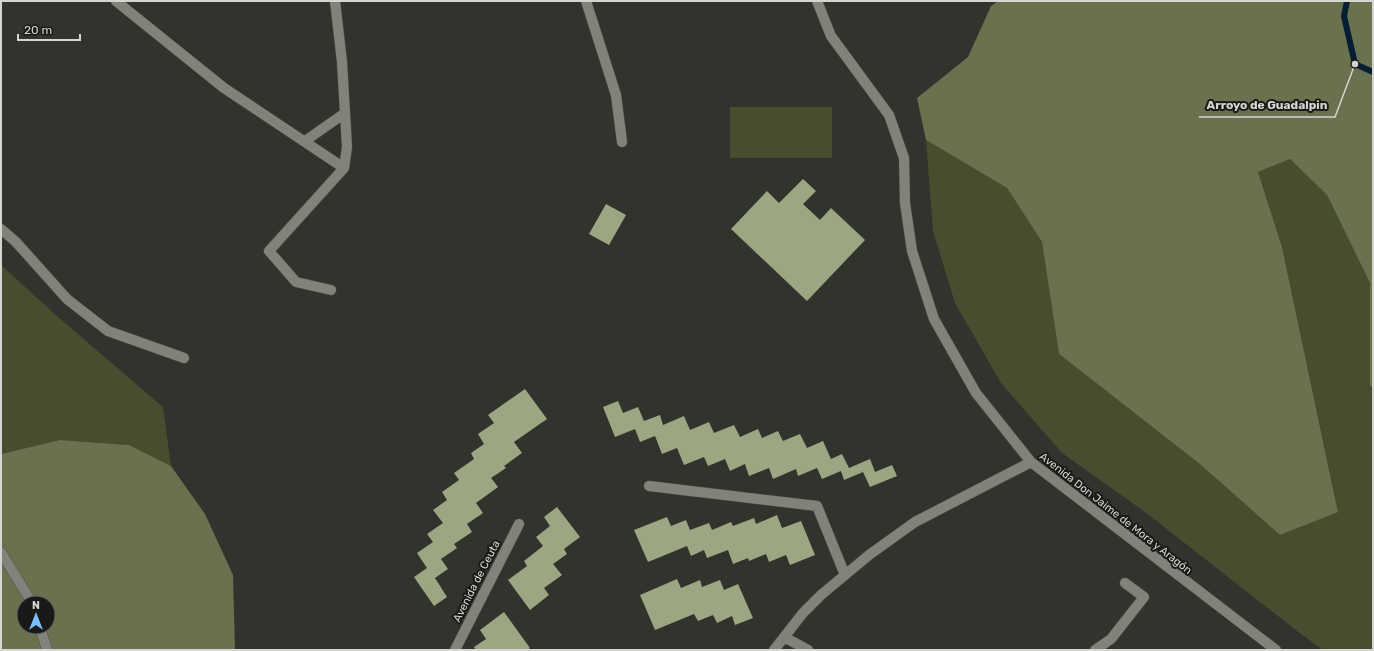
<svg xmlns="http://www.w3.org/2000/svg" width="1374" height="651" font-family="Rubik,sans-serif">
<rect width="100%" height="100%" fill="#31332c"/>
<!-- green -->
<path fill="#474e30" d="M 730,107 L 832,107 L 832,158 L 730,158 Z
M 926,140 L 1007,188 L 1042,242 L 1059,354 L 1201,465 L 1280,535 L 1338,511 L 1282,247 L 1258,172 L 1290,159 L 1327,195 L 1370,283 L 1370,386 L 1373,387 L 1373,650 L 1323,650 L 1297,631 L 1145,512 L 1062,453 L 1001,383 L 955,303 L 933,231 Z
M 1,265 L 57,316 L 163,407 L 171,466 L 129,445 L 60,440 L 1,454 Z"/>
<!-- forest -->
<path fill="#69714f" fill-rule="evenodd" d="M 998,1 L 1373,1 L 1373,387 L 1370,386 L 1370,283 L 1327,195 L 1290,159 L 1258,172 L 1282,247 L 1338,512 L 1280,535 L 1201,465 L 1059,354 L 1042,242 L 1007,188 L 926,140 L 917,98 L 968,57 L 991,6 Z
M 60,440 L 129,445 L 171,466 L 205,514 L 233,575 L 235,650 L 1,650 L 1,454 ZM 24,603 L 48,603 L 48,627 L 24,627 Z"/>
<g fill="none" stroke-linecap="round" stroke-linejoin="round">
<!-- stream -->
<path stroke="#051e33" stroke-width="6" d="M 1347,1 L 1344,16 L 1355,64 L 1373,72"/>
</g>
<!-- building -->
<path fill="#9da682" d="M 803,179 L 816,191 L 803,204 L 820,220 L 831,208 L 865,240 L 807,301 L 731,229 L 767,191 L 779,203 Z
M 606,204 L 626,215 L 609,245 L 589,234 Z
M 525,389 L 547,419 L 514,442 L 522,453 L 504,466 L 506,468 L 491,478 L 498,487 L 476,503 L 483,513 L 467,524 L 472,532 L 454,544 L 457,548 L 441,559 L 448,569 L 435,578 L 447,597 L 434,606 L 414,577 L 427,568 L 417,553 L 433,542 L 427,534 L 443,523 L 433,510 L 447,500 L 442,492 L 459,480 L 454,473 L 474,459 L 471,453 L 484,444 L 478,434 L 494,423 L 488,415 Z
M 618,401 L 623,413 L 638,407 L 644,421 L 660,415 L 663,425 L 684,416 L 690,430 L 709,422 L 714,433 L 734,425 L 740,437 L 758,429 L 762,438 L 778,431 L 783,441 L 800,434 L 807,448 L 823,441 L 831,459 L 842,454 L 849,468 L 870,459 L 875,472 L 892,465 L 897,476 L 870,487 L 863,472 L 844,480 L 841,471 L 822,479 L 817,468 L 798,476 L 796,469 L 773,479 L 769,468 L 749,476 L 745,464 L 730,471 L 725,459 L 708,466 L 704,457 L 684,465 L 677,448 L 662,454 L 655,436 L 640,442 L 635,429 L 615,437 L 603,407 Z
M 557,507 L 580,537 L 564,549 L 567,554 L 553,564 L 562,575 L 544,588 L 549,595 L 530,610 L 508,580 L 527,566 L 524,561 L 543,546 L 536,537 L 550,526 L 544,517 Z
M 777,515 L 782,528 L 801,521 L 815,555 L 790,565 L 786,555 L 769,562 L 766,554 L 749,561 L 748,558 L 733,564 L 728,550 L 707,558 L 704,550 L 691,556 L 687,546 L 648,562 L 634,530 L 667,517 L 671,526 L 686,520 L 690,530 L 709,523 L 712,530 L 731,522 L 733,526 L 754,518 L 756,524 Z
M 677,579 L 681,588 L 700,580 L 702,587 L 720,580 L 724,590 L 738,584 L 753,618 L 735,625 L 732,616 L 717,623 L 713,615 L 698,621 L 694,614 L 655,630 L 640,595 Z
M 504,612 L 530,648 L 527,650 L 476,650 L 474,647 L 486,639 L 480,630 Z"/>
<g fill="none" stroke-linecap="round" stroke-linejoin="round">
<defs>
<path id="minor" d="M 116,1 L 224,88 L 344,168 L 347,147 L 342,62 L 335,1
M 586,1 L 616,95 L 622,142
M 817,1 L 831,36 L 889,115 L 904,158 L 905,203 L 912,251 L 934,319 L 976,393 L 1031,462 L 1276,650
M 305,141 L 345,113
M 1,229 L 16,242 L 67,299 L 108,331 L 184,358
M 331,290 L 296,282 L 269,251 L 344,168
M 649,486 L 817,506 L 845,575
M 1,552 L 32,603
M 40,627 L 47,650
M 784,637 L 808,650
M 455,650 L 519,524
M 774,650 L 803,613 L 821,595 L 869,555 L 915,522 L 1031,462
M 1095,650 L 1111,639 L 1144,597 L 1125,583"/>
</defs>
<!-- minor casing -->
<use href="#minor" stroke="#4e4f49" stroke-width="11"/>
<!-- minor -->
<use href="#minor" stroke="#81837b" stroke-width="10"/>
</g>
<g text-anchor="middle" stroke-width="4" stroke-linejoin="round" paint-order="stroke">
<!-- street labels -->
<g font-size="11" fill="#d5d6d2" stroke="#191a17">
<text transform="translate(1116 513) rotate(38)" y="4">Avenida Don Jaime de Mora y Aragón</text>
<text transform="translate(476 581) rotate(-63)" y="4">Avenida de Ceuta</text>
</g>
</g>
<!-- callouts -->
<path fill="none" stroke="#d5d6d2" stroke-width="1.5" d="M1355 64L1335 117H1199"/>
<circle fill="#d5d6d2" stroke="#191a17" stroke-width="1.5" cx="1355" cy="64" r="4"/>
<g font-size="12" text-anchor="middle" font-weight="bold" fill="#d5d6d2" stroke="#191a17" stroke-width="4" stroke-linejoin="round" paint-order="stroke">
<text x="1267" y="109">Arroyo de Guadalpin</text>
</g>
<!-- border -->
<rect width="1374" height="651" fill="none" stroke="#d5d6d2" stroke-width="4"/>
<!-- north arrow -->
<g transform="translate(36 615)"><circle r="19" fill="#191a17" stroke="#646562"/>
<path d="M0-3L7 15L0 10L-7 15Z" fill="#7cbef9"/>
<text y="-6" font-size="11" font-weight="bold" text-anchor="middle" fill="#d5d6d2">N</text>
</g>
<!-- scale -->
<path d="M18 34v6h62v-6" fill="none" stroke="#d5d6d2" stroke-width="2"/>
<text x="24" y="34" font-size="12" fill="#d5d6d2" stroke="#191a17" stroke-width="3" paint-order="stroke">20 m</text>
</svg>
